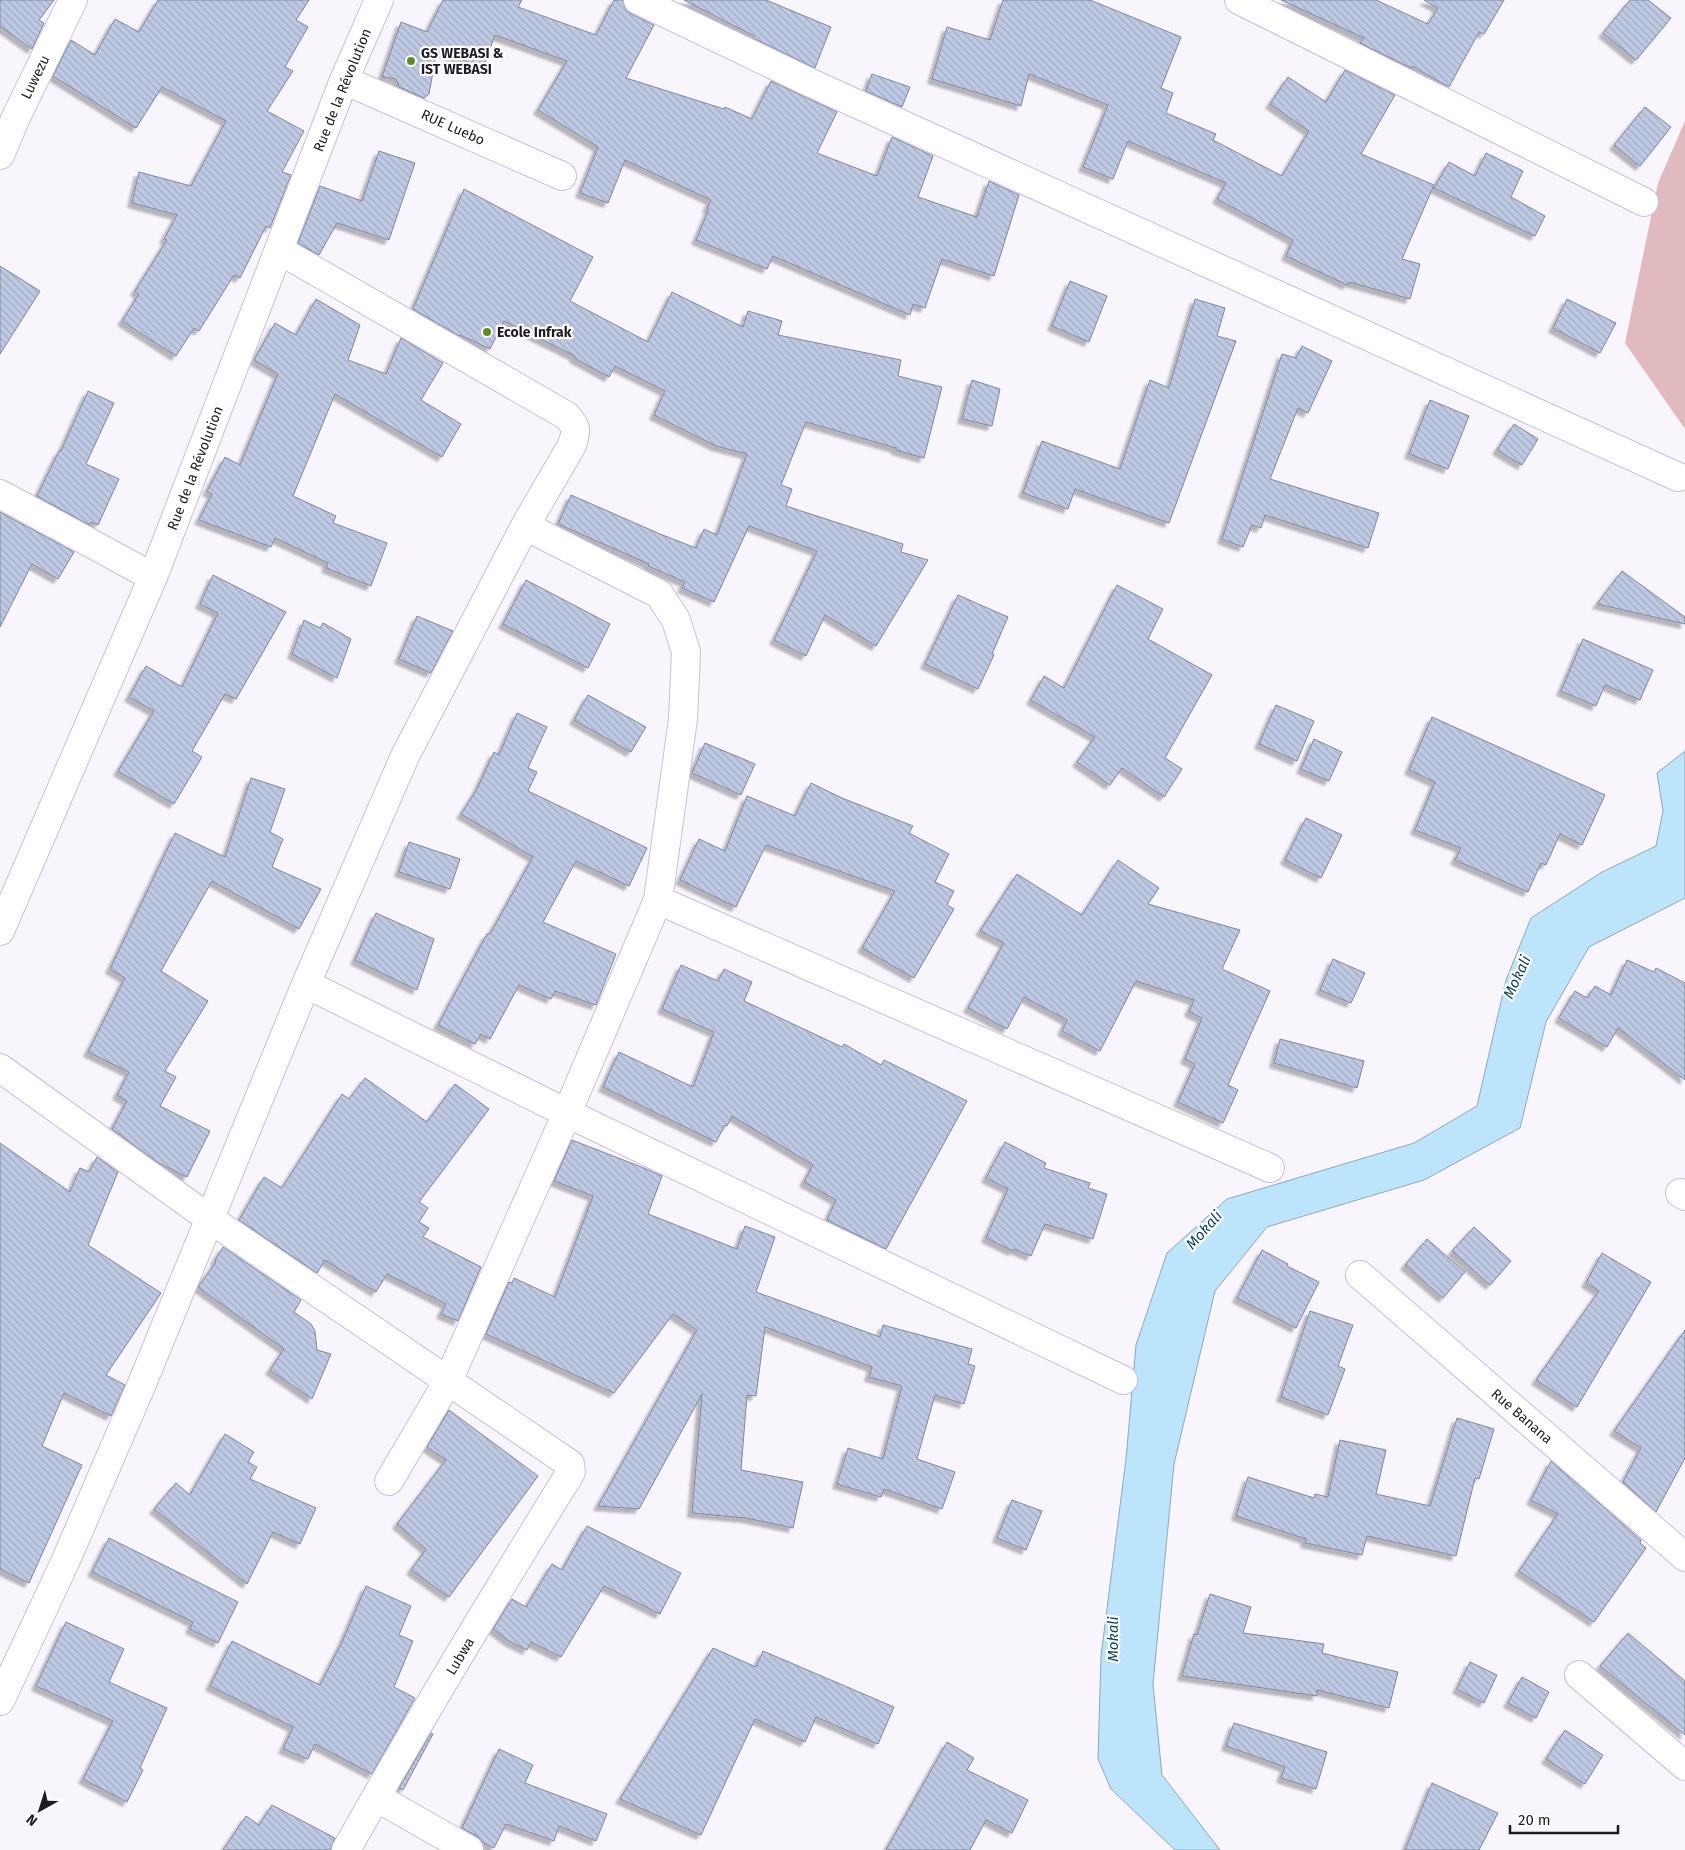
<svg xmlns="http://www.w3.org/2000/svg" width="1685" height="1850" font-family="'Fira Sans',sans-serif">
<defs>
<pattern id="building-back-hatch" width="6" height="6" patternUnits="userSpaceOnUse" patternTransform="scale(1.25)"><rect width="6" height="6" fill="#bec9e3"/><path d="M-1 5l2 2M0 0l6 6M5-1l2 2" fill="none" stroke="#a3acc3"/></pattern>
<filter id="shadow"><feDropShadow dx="-4.5" dy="4.5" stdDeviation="1" flood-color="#0004"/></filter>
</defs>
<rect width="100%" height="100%" fill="#f8f6fc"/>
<!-- grass -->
<path fill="#e0babe" d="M 1685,121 L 1685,429 L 1625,343 L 1658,183 Z"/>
<!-- water -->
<path fill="#bce4fa" stroke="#8da8ba" d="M 1685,751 L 1685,898 L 1589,947 L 1546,1022 L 1520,1128 L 1424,1180 L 1267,1227 L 1215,1291 L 1174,1464 L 1153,1684 L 1162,1775 L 1220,1850 L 1175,1850 L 1111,1789 L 1098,1759 L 1101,1656 L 1126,1459 L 1136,1345 L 1167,1253 L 1227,1199 L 1414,1143 L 1477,1106 L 1506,980 L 1531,918 L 1602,872 L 1656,846 L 1663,811 L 1657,773 Z"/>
<!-- building -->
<path fill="url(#building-back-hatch)" stroke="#7d879f" filter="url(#shadow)" d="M 0,0 L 54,0 L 39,20 L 44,23 L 32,49 L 0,26 Z
M 158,0 L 309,0 L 296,20 L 308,27 L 285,67 L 293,71 L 267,111 L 304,131 L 282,172 L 291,175 L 270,228 L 266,226 L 240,278 L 234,275 L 199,331 L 194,328 L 176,356 L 122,321 L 139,294 L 135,291 L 167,240 L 164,239 L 177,215 L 132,203 L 139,172 L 191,186 L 226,121 L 162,87 L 136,128 L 53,76 L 71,40 L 95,55 L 115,19 L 139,32 Z
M 443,0 L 522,0 L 518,7 L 596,35 L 614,0 L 623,0 L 625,8 L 631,14 L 654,25 L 626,78 L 724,109 L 725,107 L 752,119 L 771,81 L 837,112 L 817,153 L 877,176 L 892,137 L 933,156 L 918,197 L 977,217 L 989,181 L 1019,195 L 994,276 L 942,259 L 925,308 L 913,304 L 910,315 L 773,256 L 767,269 L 696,240 L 709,209 L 707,208 L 711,200 L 625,160 L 608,203 L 580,193 L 598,147 L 538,110 L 567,61 L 495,35 L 483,68 L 437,50 L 429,94 L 424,98 L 399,87 L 396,79 L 382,77 L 401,22 L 427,32 Z
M 684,0 L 766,0 L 831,27 L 815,68 L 753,38 L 754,36 Z
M 1003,0 L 1090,0 L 1181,37 L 1161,88 L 1173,93 L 1166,113 L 1216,134 L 1213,140 L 1282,176 L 1309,131 L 1270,104 L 1288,77 L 1326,102 L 1345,70 L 1395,95 L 1361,154 L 1434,185 L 1402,259 L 1420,264 L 1410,299 L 1349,282 L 1347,285 L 1286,256 L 1293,240 L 1217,199 L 1226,183 L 1128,141 L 1113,179 L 1083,167 L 1108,105 L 1029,74 L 1021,106 L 932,79 L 947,27 L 990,40 Z
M 1281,0 L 1376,0 L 1428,24 L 1438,8 L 1424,0 L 1504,0 L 1484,34 L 1479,32 L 1449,87 L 1412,66 L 1411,68 L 1360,43 L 1364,38 Z
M 1630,0 L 1648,0 L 1671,18 L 1636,60 L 1603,33 Z
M 872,74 L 910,87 L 902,107 L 866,91 Z
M 1645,107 L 1671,127 L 1640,166 L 1614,145 Z
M 379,151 L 415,163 L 389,240 L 337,223 L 319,255 L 298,243 L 320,186 L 362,201 Z
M 1486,153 L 1523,171 L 1511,197 L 1545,216 L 1535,236 L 1434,188 L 1449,162 L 1475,176 Z
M 464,189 L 593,257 L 570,301 L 648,342 L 672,292 L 743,327 L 748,311 L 782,321 L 778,335 L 901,360 L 898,376 L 942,387 L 924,458 L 896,450 L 896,448 L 806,422 L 781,485 L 792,489 L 786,506 L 903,544 L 901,552 L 928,560 L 876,646 L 825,615 L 806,656 L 774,640 L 817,551 L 749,526 L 714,602 L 682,588 L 685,582 L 648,566 L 649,564 L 558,524 L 571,495 L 660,534 L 696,548 L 704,529 L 717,535 L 747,454 L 716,446 L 654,415 L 665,391 L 615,366 L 609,377 L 574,358 L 575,356 L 504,321 L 490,349 L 460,335 L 459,336 L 413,309 Z
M 0,266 L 40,291 L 0,354 Z
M 1070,281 L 1107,296 L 1089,342 L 1052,326 Z
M 316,299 L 360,325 L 348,360 L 386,374 L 401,338 L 443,363 L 421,400 L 461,424 L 442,457 L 335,394 L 293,496 L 336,516 L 333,523 L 387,543 L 371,586 L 326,568 L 328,563 L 275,538 L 271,547 L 199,520 L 212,494 L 207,491 L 225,457 L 240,465 L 278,374 L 254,360 L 275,323 L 296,335 Z
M 1195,299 L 1225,308 L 1217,336 L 1236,341 L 1169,523 L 1075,489 L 1068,509 L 1023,493 L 1042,441 L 1120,469 L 1150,380 L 1169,388 Z
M 1567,299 L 1616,323 L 1600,353 L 1553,328 Z
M 1302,346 L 1332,361 L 1308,413 L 1298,408 L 1270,479 L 1379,513 L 1368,548 L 1265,515 L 1261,528 L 1252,525 L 1243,547 L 1222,539 L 1282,354 L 1296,358 Z
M 972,380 L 1000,389 L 992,426 L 962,419 Z
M 88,391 L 114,403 L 86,464 L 119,479 L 98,525 L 91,522 L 89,525 L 37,496 L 59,451 L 61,451 Z
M 1430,400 L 1469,416 L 1448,469 L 1409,454 Z
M 1514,424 L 1538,439 L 1522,465 L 1497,450 Z
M 0,512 L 74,552 L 58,579 L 32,564 L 0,627 Z
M 1622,571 L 1685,617 L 1685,624 L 1597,604 Z
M 213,575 L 286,612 L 236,699 L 225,694 L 192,751 L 202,757 L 174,804 L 118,771 L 154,711 L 129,697 L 146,666 L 182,687 L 218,613 L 200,604 Z
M 526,580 L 610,624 L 588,668 L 503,624 Z
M 1117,585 L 1163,609 L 1148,639 L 1212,675 L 1165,758 L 1182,769 L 1164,797 L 1122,768 L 1110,785 L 1077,762 L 1095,737 L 1031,700 L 1044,676 L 1064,688 Z
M 958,595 L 1008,617 L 992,654 L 994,655 L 978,689 L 925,664 Z
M 417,616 L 453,631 L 431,673 L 399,659 Z
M 304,620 L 320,628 L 323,623 L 351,639 L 337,678 L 292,654 Z
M 1583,639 L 1653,670 L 1640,700 L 1605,685 L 1596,706 L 1561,691 Z
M 588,695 L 646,727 L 631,752 L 574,720 Z
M 1276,705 L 1314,721 L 1297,761 L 1259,744 Z
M 517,713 L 547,727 L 528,768 L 537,772 L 528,791 L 647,848 L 629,886 L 576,861 L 543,922 L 616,954 L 596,1005 L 555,991 L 551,999 L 519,985 L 490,1039 L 481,1034 L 475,1044 L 438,1025 L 487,934 L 490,934 L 533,857 L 461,814 L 477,789 L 494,752 L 499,755 Z
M 1432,717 L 1605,795 L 1582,845 L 1560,834 L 1546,865 L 1541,863 L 1528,892 L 1455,860 L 1461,848 L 1415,830 L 1435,782 L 1409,770 Z
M 1314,739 L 1342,752 L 1329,781 L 1301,769 Z
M 705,743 L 755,764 L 741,795 L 692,773 Z
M 251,778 L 285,789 L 270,832 L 283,839 L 272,867 L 321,889 L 299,929 L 212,881 L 161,971 L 208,1001 L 165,1071 L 176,1077 L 160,1106 L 210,1131 L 187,1177 L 157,1162 L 112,1129 L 127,1101 L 117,1095 L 129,1072 L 88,1052 L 125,978 L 110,969 L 175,833 L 225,857 Z
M 811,783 L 842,798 L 913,826 L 909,833 L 949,854 L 935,882 L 954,891 L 947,905 L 954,909 L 914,978 L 862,948 L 895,891 L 766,845 L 736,907 L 680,880 L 699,839 L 725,851 L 747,796 L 795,816 Z
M 1306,818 L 1342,835 L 1321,878 L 1285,860 Z
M 409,842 L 460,859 L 450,889 L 399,872 Z
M 1118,860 L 1159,888 L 1148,904 L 1240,930 L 1222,969 L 1270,991 L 1228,1085 L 1238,1090 L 1223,1123 L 1178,1102 L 1195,1064 L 1185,1059 L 1202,1018 L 1189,1012 L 1194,1000 L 1136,981 L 1100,1051 L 1062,1031 L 1067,1020 L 1024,997 L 1007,1029 L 968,1008 L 1004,943 L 980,931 L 1017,874 L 1082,915 Z
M 376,913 L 434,939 L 417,990 L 355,960 Z
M 1333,959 L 1365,973 L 1351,1003 L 1320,990 Z
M 1627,960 L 1654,972 L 1656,968 L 1685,983 L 1685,1080 L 1618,1028 L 1607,1047 L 1559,1018 L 1575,991 L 1587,998 L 1595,986 L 1611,995 Z
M 681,965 L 718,981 L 724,969 L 752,982 L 744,1001 L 842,1047 L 844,1044 L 881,1065 L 884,1060 L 967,1101 L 886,1249 L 827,1220 L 836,1200 L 804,1182 L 813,1165 L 732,1116 L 727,1126 L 725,1125 L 716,1142 L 603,1087 L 619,1052 L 693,1087 L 714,1032 L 662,1009 Z
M 1280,1039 L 1364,1061 L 1357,1088 L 1274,1063 Z
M 365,1078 L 427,1122 L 455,1084 L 489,1109 L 419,1202 L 428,1208 L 419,1222 L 429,1228 L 423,1237 L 481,1267 L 458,1321 L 441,1314 L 446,1304 L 387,1274 L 376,1292 L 325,1260 L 317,1273 L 239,1220 L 264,1177 L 282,1188 L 342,1094 L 349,1099 Z
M 572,1140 L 644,1168 L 662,1176 L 648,1214 L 737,1249 L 745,1226 L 775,1237 L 756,1292 L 880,1337 L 883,1325 L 972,1349 L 968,1364 L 975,1366 L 964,1404 L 935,1395 L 917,1459 L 955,1472 L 942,1509 L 884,1489 L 881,1497 L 837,1484 L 848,1448 L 883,1459 L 902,1386 L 869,1377 L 872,1367 L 765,1327 L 756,1396 L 747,1395 L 741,1470 L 803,1482 L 793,1528 L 746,1518 L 692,1513 L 702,1394 L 639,1509 L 598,1506 L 697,1330 L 673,1314 L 614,1393 L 486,1334 L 509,1282 L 512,1283 L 514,1278 L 555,1297 L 593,1196 L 554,1181 Z
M 1005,1142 L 1046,1163 L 1044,1168 L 1090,1183 L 1088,1188 L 1107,1194 L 1093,1239 L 1045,1224 L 1031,1256 L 1014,1249 L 1013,1251 L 986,1238 L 1008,1189 L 986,1178 Z
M 0,1143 L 70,1192 L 80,1168 L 89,1172 L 97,1157 L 118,1172 L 88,1245 L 161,1293 L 106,1375 L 125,1385 L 111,1416 L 64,1393 L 42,1446 L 82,1465 L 29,1583 L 0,1569 Z
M 1474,1227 L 1511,1261 L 1490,1285 L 1452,1251 Z
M 1427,1239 L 1465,1272 L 1443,1298 L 1405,1265 Z
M 223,1247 L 301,1300 L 294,1312 L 311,1324 L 315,1331 L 317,1350 L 331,1354 L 312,1399 L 270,1370 L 284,1349 L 198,1287 L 216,1262 L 215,1260 Z
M 1262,1250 L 1288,1264 L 1287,1266 L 1319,1282 L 1296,1328 L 1237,1298 Z
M 1602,1253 L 1651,1282 L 1577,1407 L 1536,1380 L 1599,1291 L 1586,1283 Z
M 1310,1311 L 1353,1325 L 1338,1366 L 1345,1369 L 1328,1415 L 1281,1397 Z
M 1685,1330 L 1685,1458 L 1656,1512 L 1623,1482 L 1641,1448 L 1614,1431 Z
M 449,1410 L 538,1476 L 449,1597 L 411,1570 L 426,1549 L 397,1524 L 446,1460 L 427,1447 Z
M 1457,1418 L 1494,1429 L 1479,1479 L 1475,1478 L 1456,1556 L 1367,1536 L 1362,1555 L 1305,1543 L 1306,1539 L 1236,1516 L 1248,1477 L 1314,1498 L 1315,1494 L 1328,1497 L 1340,1440 L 1386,1450 L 1376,1494 L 1430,1506 Z
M 225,1434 L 254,1452 L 248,1462 L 257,1467 L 250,1479 L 316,1508 L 300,1544 L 273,1532 L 247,1584 L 154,1509 L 176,1483 L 190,1495 Z
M 1551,1461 L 1641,1540 L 1640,1543 L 1646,1548 L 1594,1622 L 1519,1571 L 1558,1514 L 1531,1500 Z
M 1012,1500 L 1042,1511 L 1026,1550 L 997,1538 Z
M 587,1526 L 681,1573 L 660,1614 L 604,1586 L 561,1657 L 531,1642 L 527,1650 L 509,1641 L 493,1629 L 512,1599 L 526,1607 L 552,1564 L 562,1570 Z
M 109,1538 L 238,1602 L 218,1643 L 190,1629 L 193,1622 L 92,1572 Z
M 366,1586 L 411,1606 L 399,1635 L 413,1641 L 394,1687 L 415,1698 L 372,1774 L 315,1744 L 308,1759 L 283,1749 L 293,1727 L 210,1686 L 232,1641 L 320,1685 L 343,1640 Z
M 1210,1594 L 1251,1607 L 1243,1633 L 1324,1644 L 1322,1653 L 1398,1672 L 1389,1708 L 1317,1690 L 1317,1696 L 1182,1676 L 1194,1634 L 1197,1635 Z
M 66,1622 L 124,1649 L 109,1682 L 167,1708 L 140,1768 L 143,1770 L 127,1802 L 83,1779 L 113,1721 L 36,1686 Z
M 1628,1633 L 1685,1681 L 1685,1735 L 1600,1666 Z
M 713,1648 L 756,1667 L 763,1651 L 894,1707 L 878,1744 L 816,1717 L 805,1742 L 755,1719 L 701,1835 L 620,1799 Z
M 1470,1662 L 1497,1675 L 1484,1703 L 1457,1689 Z
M 1522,1677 L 1549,1692 L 1536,1718 L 1508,1703 Z
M 1234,1723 L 1327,1752 L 1316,1789 L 1281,1778 L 1285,1767 L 1226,1746 Z
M 1565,1730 L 1603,1755 L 1585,1784 L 1546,1759 Z
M 431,1733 L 433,1734 L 403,1790 L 399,1788 Z
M 947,1742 L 974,1758 L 967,1770 L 1028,1800 L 1012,1833 L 986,1820 L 970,1850 L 886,1850 Z
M 499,1749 L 533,1765 L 525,1783 L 607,1814 L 596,1841 L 559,1826 L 554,1841 L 506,1824 L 494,1848 L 482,1842 L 477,1836 L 462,1828 Z
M 1432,1783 L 1498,1813 L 1479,1850 L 1405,1850 Z
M 272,1805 L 335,1838 L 330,1850 L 223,1850 L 246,1816 L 259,1825 Z"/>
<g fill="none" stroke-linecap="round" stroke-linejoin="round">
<defs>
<path id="minor" d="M 638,0 L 811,83 L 1678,477
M 1239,0 L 1644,202
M 344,80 L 562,176
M 0,155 L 16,117 L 73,0
M 0,494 L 153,577
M 658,900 L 1270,1168
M 0,931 L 153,577 L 344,80 L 379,0
M 306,984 L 567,1113 L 1123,1380
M 0,1068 L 210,1219 L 570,1464 L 571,1472 C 494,1596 418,1722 346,1850
M 1680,1193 L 1685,1196
M 1360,1275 L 1685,1557
M 389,1481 L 448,1381 L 567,1113 L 658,900 L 683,719 L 686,652 L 676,620 L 659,594 L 525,526
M 1579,1675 L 1685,1766
M 0,1701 L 66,1560 L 141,1386 L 306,984 L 405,756 L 525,526 L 572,445 C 577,430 577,428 567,416 L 279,250
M 376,1797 L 469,1850"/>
</defs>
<!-- minor casing -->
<use href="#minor" stroke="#c9bfda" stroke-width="30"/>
<!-- minor -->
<use href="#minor" stroke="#fff" stroke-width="28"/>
</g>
<!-- markers -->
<g fill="#5f8c1f" stroke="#fff" stroke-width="2">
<circle cx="411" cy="61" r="5"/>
<circle cx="487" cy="332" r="5"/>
</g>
<g text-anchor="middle" stroke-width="4.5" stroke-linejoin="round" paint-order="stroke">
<!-- poi labels -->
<g font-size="14" font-weight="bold" fill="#1f1b25" stroke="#fff" text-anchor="start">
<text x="421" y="58">GS WEBASI &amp;<tspan x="421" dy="16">IST WEBASI</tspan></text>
<text x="497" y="337">Ecole Infrak</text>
</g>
<!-- street labels -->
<g font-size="14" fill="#1f1b25" stroke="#fff">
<text transform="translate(35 77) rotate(-64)" y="5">Luwezu</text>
<text transform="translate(342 90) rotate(-68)" y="5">Rue de la Révolution</text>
<text transform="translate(453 127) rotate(24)" y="5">RUE Luebo</text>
<text transform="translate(195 468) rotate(-69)" y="5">Rue de la Révolution</text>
<text transform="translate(1522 1416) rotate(41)" y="5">Rue Banana</text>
<text transform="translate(460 1656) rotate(-59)" y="5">Lubwa</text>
</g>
<!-- water labels -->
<g font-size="15" font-style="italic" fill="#0b3f56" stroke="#fff">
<text transform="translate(1517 977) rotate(-65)" y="5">Mokali</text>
<text transform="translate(1204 1230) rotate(-48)" y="5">Mokali</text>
<text transform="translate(1113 1639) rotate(-90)" y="5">Mokali</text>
</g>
</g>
<!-- north arrow -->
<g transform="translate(40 1810) rotate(219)" stroke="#ffffff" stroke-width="4" paint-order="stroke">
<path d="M0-4L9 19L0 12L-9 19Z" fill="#1f1b25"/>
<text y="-8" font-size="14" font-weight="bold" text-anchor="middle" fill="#1f1b25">N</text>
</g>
<!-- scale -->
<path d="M1510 1825v8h108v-8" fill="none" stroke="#1f1b25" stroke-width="2.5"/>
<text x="1518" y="1825" font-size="15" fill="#1f1b25" stroke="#ffffff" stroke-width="4" paint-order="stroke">20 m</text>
</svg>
